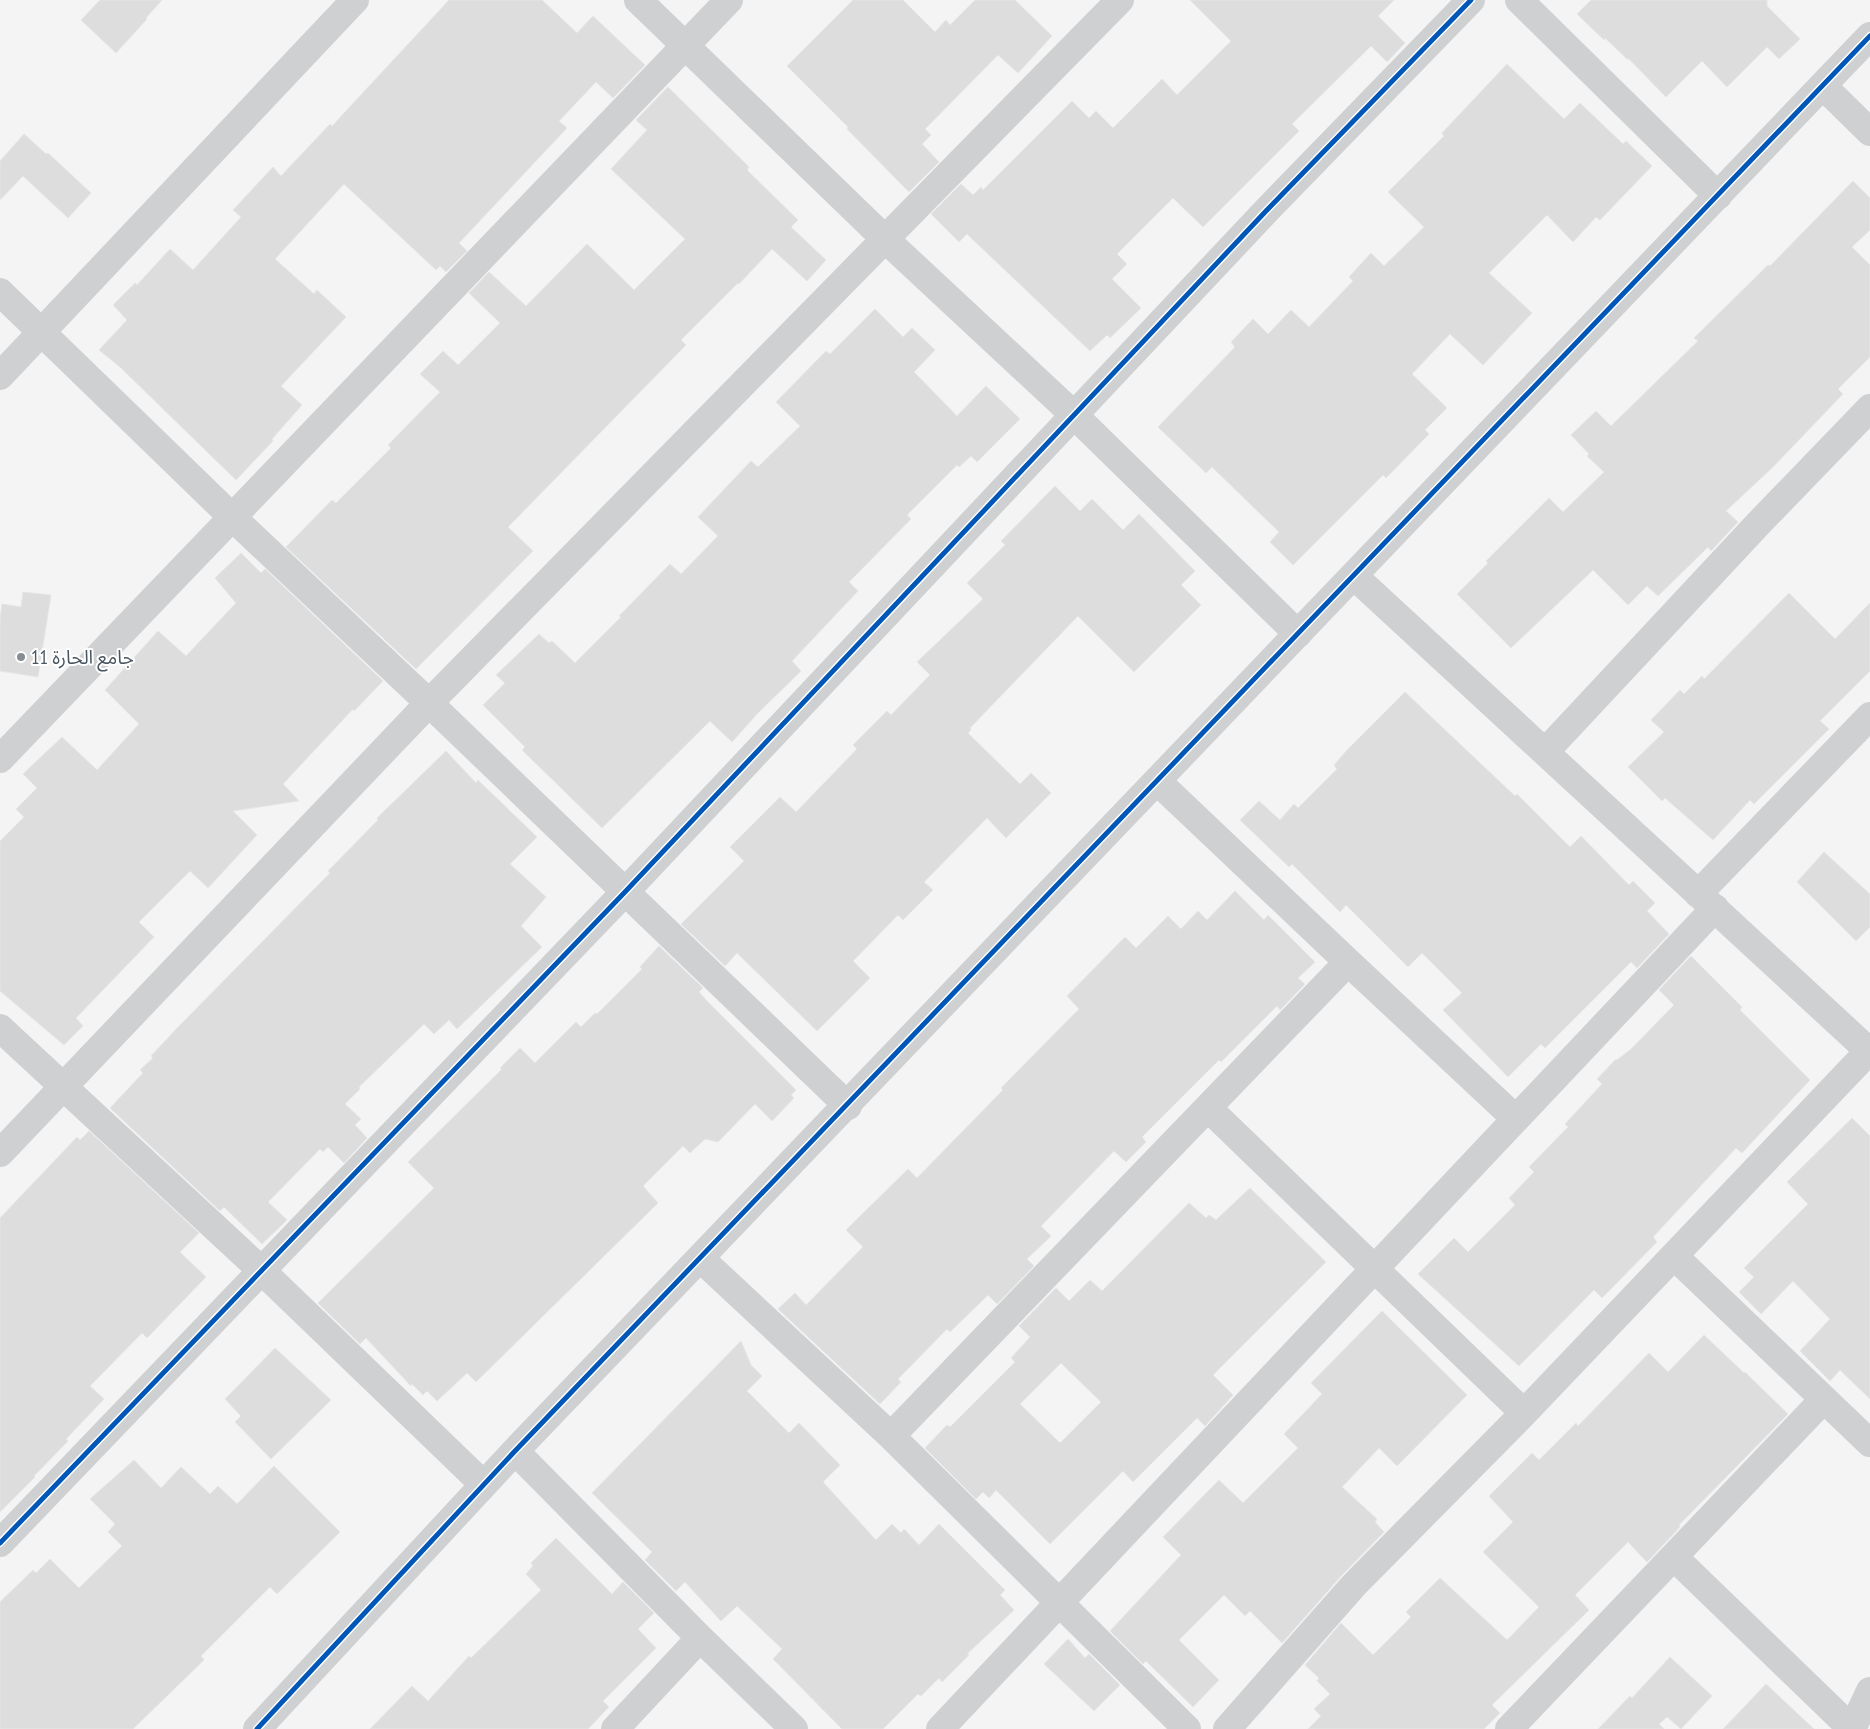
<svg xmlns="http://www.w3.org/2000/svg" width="1870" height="1729" font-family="'PT Sans Narrow','Noto Sans Arabic',sans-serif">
<rect width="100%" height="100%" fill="#f4f4f4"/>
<!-- building -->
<path fill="#ddddde" stroke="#e5e6e7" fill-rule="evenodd" d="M 100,0 L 162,0 L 146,18 L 147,19 L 116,53 L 81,20 Z
M 449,0 L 542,0 L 577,33 L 593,16 L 645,65 L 613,98 L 596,82 L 559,121 L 567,128 L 459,243 L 467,251 L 446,272 L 440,266 L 436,270 L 344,184 L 275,259 L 314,294 L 317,290 L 346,317 L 281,386 L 302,405 L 272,439 L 273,441 L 236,480 L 120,367 L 99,350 L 127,320 L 113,305 L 135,283 L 137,285 L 170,249 L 193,270 L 241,217 L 233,210 L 273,167 L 281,176 L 330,124 L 332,126 Z
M 853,0 L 903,0 L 935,32 L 946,20 L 950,25 L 975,0 L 1015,0 L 1052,36 L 1018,73 L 998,55 L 925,129 L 931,135 L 922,144 L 939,162 L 909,192 L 847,129 L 848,127 L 787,66 Z
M 1190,0 L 1394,0 L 1378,16 L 1405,43 L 1387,62 L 1371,46 L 1292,124 L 1299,131 L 1203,227 L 1173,198 L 1117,254 L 1127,264 L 1112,279 L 1141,308 L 1110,338 L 1107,335 L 1090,351 L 967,234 L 959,242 L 931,214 L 961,184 L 973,195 L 981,187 L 983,190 L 1072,101 L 1089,118 L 1096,111 L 1113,128 L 1162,79 L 1177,95 L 1231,41 Z
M 1591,0 L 1767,0 L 1767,6 L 1800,39 L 1779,59 L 1767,47 L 1727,87 L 1702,61 L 1666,97 L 1628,58 L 1628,60 L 1605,38 L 1604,40 L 1577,14 Z
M 1507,64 L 1564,119 L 1580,103 L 1623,144 L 1626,141 L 1652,166 L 1600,220 L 1596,217 L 1573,242 L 1547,215 L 1489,273 L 1532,313 L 1483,365 L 1450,334 L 1412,374 L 1447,408 L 1425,430 L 1429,434 L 1386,478 L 1383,475 L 1293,565 L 1270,542 L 1279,532 L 1212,467 L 1206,473 L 1158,427 L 1235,347 L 1231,342 L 1253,319 L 1268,334 L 1291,310 L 1309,327 L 1353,281 L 1349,277 L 1371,253 L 1384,266 L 1424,227 L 1388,192 L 1444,136 L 1442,133 Z
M 668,87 L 749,167 L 747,170 L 798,220 L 791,227 L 826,260 L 807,281 L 772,249 L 739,284 L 738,283 L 681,340 L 686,345 L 508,527 L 533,551 L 416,669 L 286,547 L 332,500 L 336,503 L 391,448 L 388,445 L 440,392 L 420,374 L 443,351 L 458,365 L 500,323 L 469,293 L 489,272 L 526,306 L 587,244 L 634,290 L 685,239 L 611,169 L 647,130 L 636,120 Z
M 24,134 L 46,154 L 48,153 L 91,193 L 68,218 L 23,176 L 0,200 L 0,161 Z
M 1853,181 L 1870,198 L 1870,230 L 1852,247 L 1870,265 L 1870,357 L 1838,389 L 1843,394 L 1772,468 L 1726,511 L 1738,522 L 1711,551 L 1708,547 L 1658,596 L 1647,586 L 1628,605 L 1593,570 L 1511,648 L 1457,594 L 1488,563 L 1486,561 L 1549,498 L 1563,512 L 1604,472 L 1587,456 L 1589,454 L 1571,435 L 1596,411 L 1611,426 L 1698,341 L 1694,338 L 1768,265 L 1770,266 Z
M 875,309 L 903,337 L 912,328 L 935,350 L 914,372 L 957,416 L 986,386 L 1020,419 L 977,462 L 971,456 L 959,467 L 957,465 L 907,515 L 911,519 L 849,582 L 858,591 L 792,661 L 801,671 L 758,713 L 732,742 L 710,721 L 602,828 L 522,750 L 525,747 L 483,705 L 505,683 L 496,675 L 539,634 L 549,643 L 552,641 L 575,663 L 621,617 L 619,616 L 670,564 L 681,574 L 718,536 L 698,517 L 751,461 L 758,467 L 800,426 L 776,402 L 826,351 L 830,354 Z
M 1055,486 L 1080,511 L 1092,499 L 1123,530 L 1139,514 L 1195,571 L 1181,585 L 1201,605 L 1134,672 L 1078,616 L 970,728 L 971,730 L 968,733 L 1020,784 L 1031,773 L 1051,793 L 1006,838 L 987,818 L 924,882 L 933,890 L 903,920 L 898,915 L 853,961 L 870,978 L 817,1031 L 737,953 L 725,966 L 681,924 L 744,861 L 730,847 L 780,797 L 796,812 L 857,749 L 853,745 L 887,711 L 891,715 L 930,675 L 917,662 L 983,599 L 967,583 L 1005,545 L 1001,541 Z
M 241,553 L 261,573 L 265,569 L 383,681 L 354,711 L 353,709 L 283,784 L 299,801 L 233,811 L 257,835 L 208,888 L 190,871 L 139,922 L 154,937 L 76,1018 L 83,1026 L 64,1045 L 0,991 L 0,841 L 24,817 L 16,809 L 37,788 L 23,774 L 62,737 L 97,770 L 139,724 L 105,690 L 158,631 L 186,656 L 236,603 L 215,578 Z
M 23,592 L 51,595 L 38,677 L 0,671 L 0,619 L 2,604 L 21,607 Z
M 1789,593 L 1835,639 L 1870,603 L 1870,671 L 1820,721 L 1829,729 L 1754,804 L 1750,800 L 1713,840 L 1665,798 L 1662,801 L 1628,767 L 1664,732 L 1651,720 L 1680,690 L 1684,694 L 1702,676 L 1704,679 Z
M 1405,692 L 1515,796 L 1517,794 L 1570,847 L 1581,836 L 1629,885 L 1633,881 L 1655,903 L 1647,911 L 1669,934 L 1637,968 L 1631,962 L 1545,1048 L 1541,1044 L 1508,1077 L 1443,1010 L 1462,993 L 1422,953 L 1408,967 L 1346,905 L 1340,912 L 1292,864 L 1289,867 L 1240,820 L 1259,801 L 1280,820 L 1294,804 L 1298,808 L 1337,769 L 1334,765 L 1347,750 Z
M 446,751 L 476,783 L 478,780 L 537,837 L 510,864 L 546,897 L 521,926 L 542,947 L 457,1029 L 449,1020 L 434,1034 L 424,1024 L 359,1087 L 360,1089 L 345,1104 L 361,1119 L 355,1125 L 367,1138 L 344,1163 L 328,1147 L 323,1152 L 320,1149 L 268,1202 L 287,1220 L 262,1244 L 224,1207 L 220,1211 L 110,1108 L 143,1073 L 140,1070 L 153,1058 L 151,1056 L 180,1025 L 330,873 L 328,871 L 378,820 L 377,818 Z
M 1824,852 L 1870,894 L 1870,927 L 1856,941 L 1797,882 Z
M 1235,891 L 1264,920 L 1268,915 L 1315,962 L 1298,978 L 1305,984 L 1280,1010 L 1277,1006 L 1221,1062 L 1219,1060 L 1142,1137 L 1146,1142 L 1126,1162 L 1114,1151 L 1041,1226 L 1051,1236 L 1027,1259 L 1034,1266 L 997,1304 L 988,1295 L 950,1332 L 947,1329 L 898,1379 L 901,1382 L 880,1404 L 778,1309 L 795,1293 L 806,1305 L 863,1247 L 846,1230 L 908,1169 L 917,1178 L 1003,1090 L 1001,1088 L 1079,1009 L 1067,996 L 1125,937 L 1136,948 L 1168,916 L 1181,929 L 1198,911 L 1207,920 Z
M 659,946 L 703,988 L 699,992 L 708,1002 L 796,1090 L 791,1095 L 794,1098 L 772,1121 L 755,1104 L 718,1142 L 705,1139 L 690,1153 L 683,1146 L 643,1186 L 658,1203 L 476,1382 L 467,1373 L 437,1401 L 427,1391 L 423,1395 L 412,1384 L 411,1386 L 366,1338 L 360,1344 L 318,1303 L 434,1188 L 408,1162 L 502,1069 L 500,1068 L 520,1048 L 535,1063 L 576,1022 L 581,1027 L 595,1013 L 597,1014 L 642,969 L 640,967 Z
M 1691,956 L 1742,1007 L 1740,1010 L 1810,1080 L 1742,1153 L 1736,1148 L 1653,1237 L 1657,1242 L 1602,1298 L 1594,1290 L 1519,1366 L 1418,1274 L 1454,1238 L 1468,1252 L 1515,1205 L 1509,1198 L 1534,1172 L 1529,1167 L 1568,1127 L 1565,1124 L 1602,1084 L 1597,1079 L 1616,1059 L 1617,1060 L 1631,1049 L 1674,1005 L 1659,990 Z
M 1852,1118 L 1870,1136 L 1870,1399 L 1840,1370 L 1830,1381 L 1800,1351 L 1830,1319 L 1793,1281 L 1761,1314 L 1739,1292 L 1754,1277 L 1744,1268 L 1808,1204 L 1787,1182 Z
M 89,1131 L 199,1233 L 180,1252 L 206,1277 L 147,1338 L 142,1333 L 90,1386 L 104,1399 L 66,1439 L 68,1441 L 34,1476 L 35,1477 L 0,1512 L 0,1218 L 77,1137 L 80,1140 Z
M 1250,1188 L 1326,1262 L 1213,1375 L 1233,1395 L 1205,1426 L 1197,1418 L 1133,1482 L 1123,1471 L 1050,1544 L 996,1490 L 989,1498 L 983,1492 L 976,1499 L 925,1448 L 947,1425 L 950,1427 L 1015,1362 L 1011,1358 L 1030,1337 L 1019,1326 L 1056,1288 L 1069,1301 L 1090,1280 L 1102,1291 L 1189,1203 L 1206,1218 L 1209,1215 L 1216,1220 ZM 1061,1363 L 1101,1402 L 1060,1443 L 1020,1404 Z
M 1382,1311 L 1467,1395 L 1397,1466 L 1379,1448 L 1342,1487 L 1377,1519 L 1375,1522 L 1384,1532 L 1342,1575 L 1282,1643 L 1250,1611 L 1245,1616 L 1224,1595 L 1179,1640 L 1219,1680 L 1193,1707 L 1146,1661 L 1143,1664 L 1110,1631 L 1181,1555 L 1163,1537 L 1219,1480 L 1243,1503 L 1298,1448 L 1284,1434 L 1322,1394 L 1311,1383 Z
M 1704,1335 L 1744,1373 L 1745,1372 L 1788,1414 L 1679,1525 L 1680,1527 L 1647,1562 L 1628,1542 L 1575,1595 L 1589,1610 L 1492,1705 L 1500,1713 L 1484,1729 L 1308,1729 L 1321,1716 L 1314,1709 L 1330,1694 L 1317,1681 L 1319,1678 L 1305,1665 L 1341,1623 L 1373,1655 L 1411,1617 L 1406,1612 L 1440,1578 L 1507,1640 L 1539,1607 L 1483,1552 L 1513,1522 L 1489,1496 L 1532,1453 L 1539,1460 L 1576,1423 L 1578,1426 L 1649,1353 L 1668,1372 Z
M 741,1341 L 751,1365 L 762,1376 L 747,1391 L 789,1433 L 799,1423 L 840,1465 L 823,1482 L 876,1540 L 892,1524 L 901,1533 L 904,1529 L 919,1545 L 939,1524 L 1005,1590 L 1000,1595 L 1014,1610 L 967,1654 L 969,1655 L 942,1682 L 939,1678 L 921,1696 L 918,1694 L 883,1729 L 842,1729 L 773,1659 L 782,1649 L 737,1606 L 721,1621 L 685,1582 L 676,1591 L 645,1560 L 652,1552 L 592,1493 Z
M 275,1348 L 331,1400 L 271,1459 L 235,1422 L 241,1416 L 225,1399 Z
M 134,1460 L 161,1488 L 181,1467 L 210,1494 L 218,1486 L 237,1504 L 274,1466 L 340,1532 L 277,1594 L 270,1587 L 201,1656 L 204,1660 L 133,1729 L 0,1729 L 0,1602 L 33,1570 L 36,1573 L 50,1559 L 79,1588 L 122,1546 L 108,1532 L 115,1524 L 90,1499 Z
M 556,1538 L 612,1594 L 623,1582 L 654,1613 L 638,1629 L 656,1648 L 603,1701 L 609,1707 L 588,1729 L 370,1729 L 412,1686 L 428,1701 L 469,1656 L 471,1658 L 541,1590 L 526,1574 L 533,1566 L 531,1563 Z
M 1068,1639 L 1085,1658 L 1089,1654 L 1120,1685 L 1094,1711 L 1044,1664 Z
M 1670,1657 L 1712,1696 L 1681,1729 L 1667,1717 L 1659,1724 L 1664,1729 L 1598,1729 L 1630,1696 L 1632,1698 Z
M 1766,1684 L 1814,1729 L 1723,1729 Z"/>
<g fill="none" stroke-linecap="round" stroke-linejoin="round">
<!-- minor -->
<path stroke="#ced0d2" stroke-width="28" d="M 638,0 L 885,239 L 1073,414 L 1298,634
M 1519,0 L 1718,196
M 1823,86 L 1870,132
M 0,292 L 232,517 L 429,703 L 848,1106
M 0,376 L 355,0
M 1354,576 L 1870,1052
M 1545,752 L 1758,524 L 1870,408
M 0,759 L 729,0
M 1157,781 L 1348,962 L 1516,1119
M 1698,894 L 1870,716
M 0,1028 L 262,1271 L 483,1484
M 1208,1108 L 1524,1413
M 0,1153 L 429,703 L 1120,0
M 1674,1256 L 1870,1443
M 700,1258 L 891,1436 L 1187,1729
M 891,1436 L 1348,962
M 515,1451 L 700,1638 L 794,1729
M 0,1543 L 624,893 L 1266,211 L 1471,0
M 1674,1557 L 1852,1729
M 257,1729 L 515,1451 L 1870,36
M 615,1729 L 700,1638
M 940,1729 L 1715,908
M 1227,1729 L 1354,1585 L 1524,1413 L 1869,1051
M 1509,1729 L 1824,1399
M 1852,1729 L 1870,1691"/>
<defs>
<path id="cycleway" d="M 0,1543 L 624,893 L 1266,211 L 1471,0
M 257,1729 L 515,1451 L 1870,36"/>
</defs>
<!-- cycleway casing -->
<use href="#cycleway" stroke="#fff" stroke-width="8"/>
<!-- cycleway -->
<use href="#cycleway" stroke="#0057b8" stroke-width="5"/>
</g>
<!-- markers -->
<circle fill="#868d94" stroke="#fff" stroke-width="2" cx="21" cy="657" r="5"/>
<g text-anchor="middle" stroke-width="4" stroke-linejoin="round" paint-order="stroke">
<!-- poi labels -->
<g font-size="19" fill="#4a5661" stroke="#fff" text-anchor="start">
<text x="31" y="664">جامع الحارة 11</text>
</g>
</g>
</svg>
